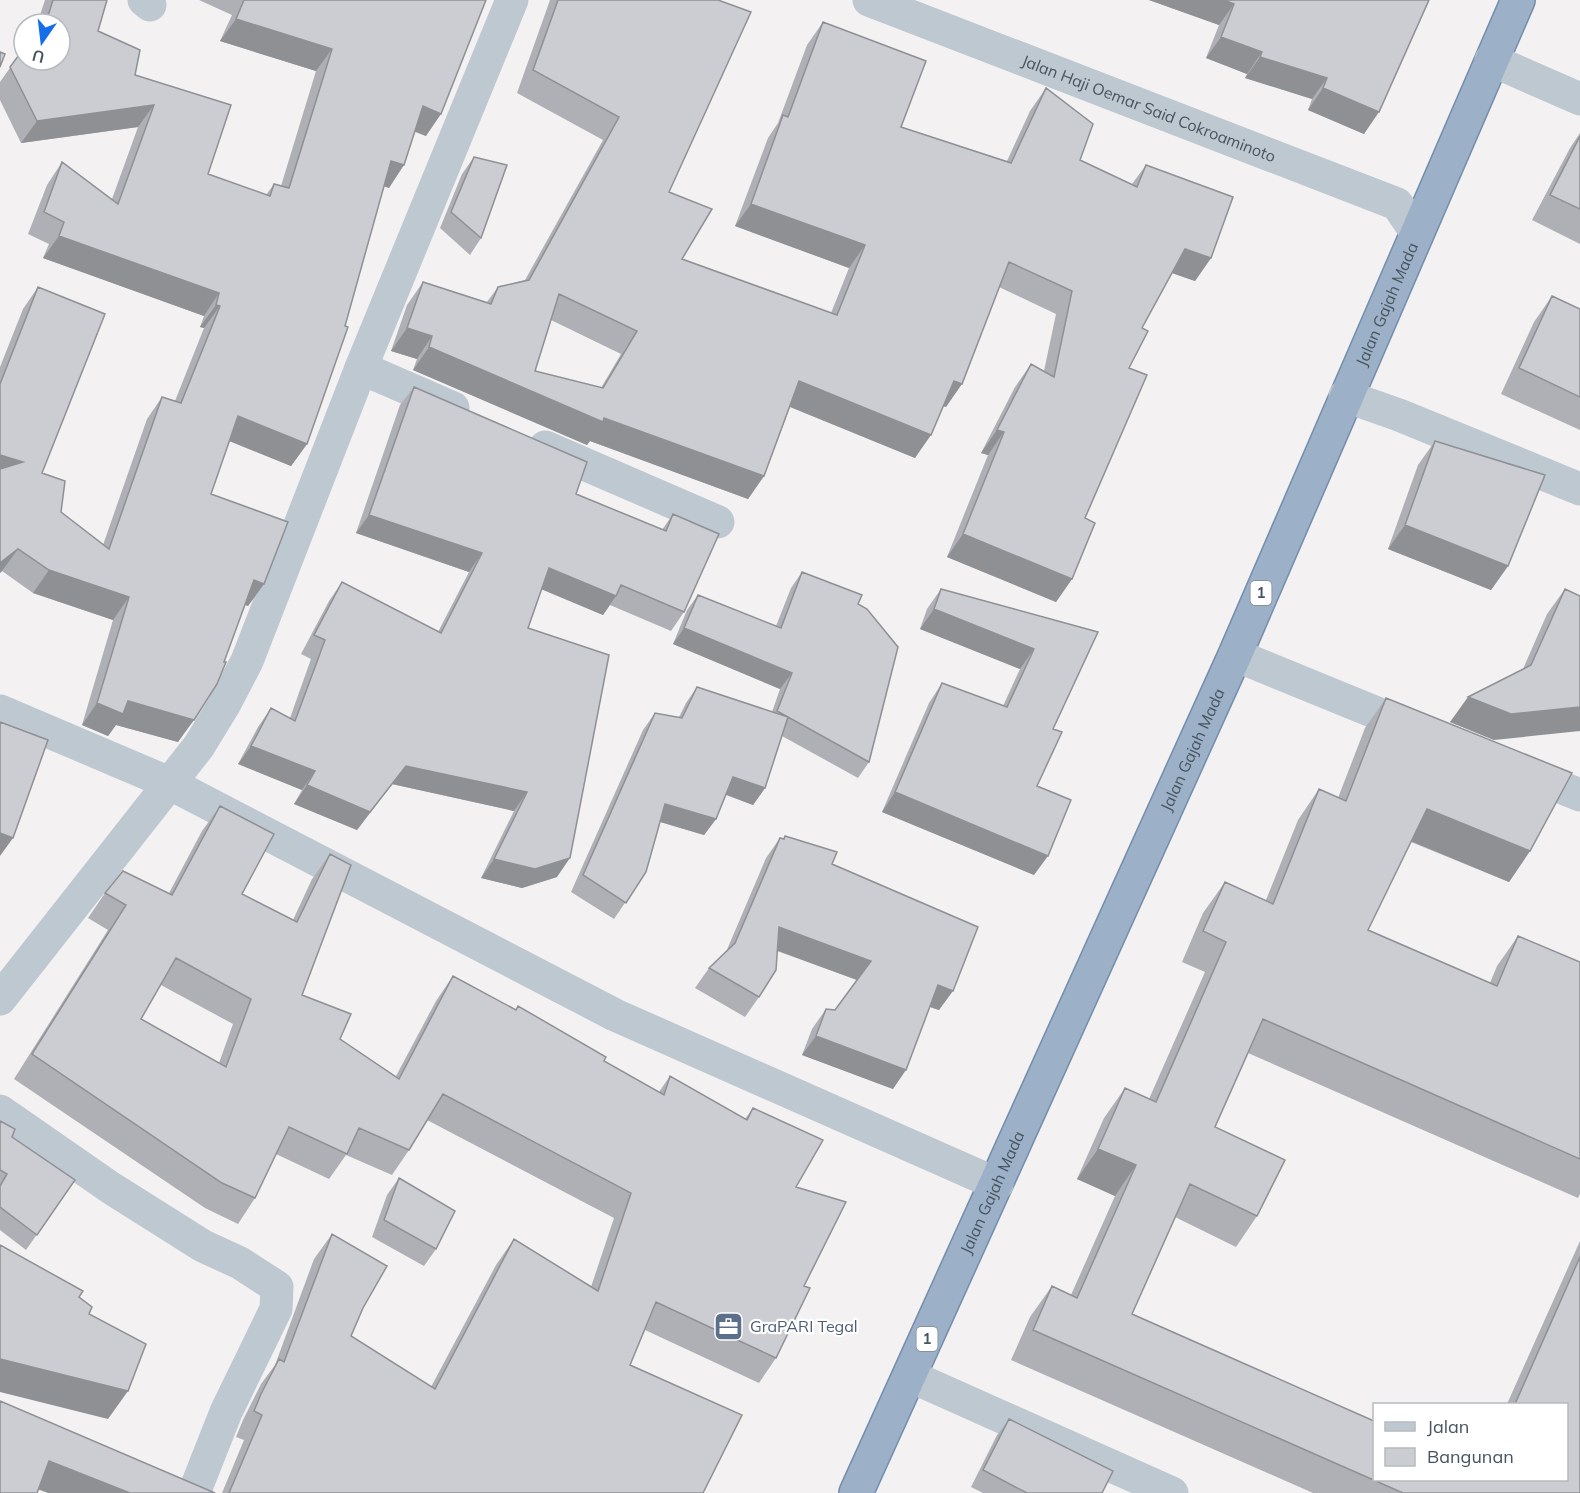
<svg xmlns="http://www.w3.org/2000/svg" width="1580" height="1493" font-family="Mulish,sans-serif">
<rect width="100%" height="100%" fill="#f3f1f1"/>
<g fill="none" stroke-linecap="round" stroke-linejoin="round">
<defs>
<g id="trunk">
<path id="s2" d="M 856,1493 L 1235,655 L 1518,0"/>
</g>
</defs>
<!-- trunk casing -->
<use href="#trunk" stroke="#738dac" stroke-width="36"/>
<!-- minor -->
<g stroke="#bec8d0" stroke-width="33">
<path d="M 144,0 L 150,5"/>
<path id="s1" d="M 869,0 L 1397,204 L 1416,232"/>
<path d="M 1491,60 L 1580,99"/>
<path d="M 361,368 L 453,408"/>
<path d="M 1345,396 L 1399,415 L 1580,489"/>
<path d="M 545,447 L 718,522"/>
<path d="M 1235,655 L 1416,729"/>
<path d="M 0,711 L 167,782 L 615,1015 L 997,1184"/>
<path d="M 1523,772 L 1580,795"/>
<path d="M 0,999 L 199,746 L 224,705 L 247,661 L 361,368 L 512,0"/>
<path d="M 0,1111 L 111,1188 L 203,1246 L 240,1263 L 277,1287 L 276,1309 L 226,1412 L 194,1493"/>
<path d="M 910,1376 L 1172,1493"/>
</g>
<!-- trunk -->
<use href="#trunk" stroke="#9cb1c8" stroke-width="33"/>
</g>
<!-- wall -->
<path fill="#afb0b5" fill-rule="evenodd" d="M 45,0 L 107,0 L 98,31 L 135,75 L 208,174 L 266,195 L 274,184 L 281,186 L 316,71 L 220,41 L 232,15 L 199,0 L 486,0 L 426,136 L 415,132 L 389,188 L 384,186 L 307,444 L 291,466 L 229,441 L 211,494 L 264,584 L 248,606 L 245,605 L 178,742 L 116,725 L 108,736 L 82,725 L 113,620 L 33,593 L 2,571 L 0,573 L 0,367 L 23,309 L 38,287 L 42,473 L 61,512 L 103,545 L 147,419 L 162,397 L 175,401 L 204,328 L 200,327 L 204,316 L 43,258 L 49,244 L 28,234 L 47,185 L 62,162 L 112,199 L 138,127 L 21,143 L 0,100 L 0,82 L 24,48 L 60,24 L 37,24 Z
M 550,0 L 718,0 L 669,192 L 682,259 L 831,313 L 849,268 L 735,226 L 768,138 L 778,123 L 807,45 L 823,22 L 901,127 L 1007,161 L 1030,111 L 1046,88 L 1080,160 L 1132,184 L 1146,165 L 1211,258 L 1195,281 L 1172,273 L 1142,328 L 1129,368 L 1085,518 L 1072,579 L 1056,602 L 947,557 L 988,455 L 981,453 L 1015,387 L 1031,364 L 1044,371 L 1056,314 L 999,287 L 946,407 L 943,406 L 915,458 L 790,407 L 764,476 L 748,499 L 590,441 L 587,445 L 413,370 L 417,359 L 391,351 L 407,305 L 423,282 L 487,302 L 498,287 L 525,280 L 603,140 L 517,93 ZM 551,320 L 621,354 L 601,388 L 535,371 Z
M 1149,0 L 1429,0 L 1364,134 L 1308,110 L 1312,99 L 1245,78 L 1247,74 L 1206,58 L 1219,25 Z
M 1580,133 L 1580,244 L 1532,220 L 1570,148 Z
M 474,157 L 481,238 L 470,255 L 440,228 L 462,174 Z
M 1552,296 L 1580,309 L 1580,430 L 1501,394 L 1534,322 Z
M 414,387 L 576,494 L 662,530 L 673,514 L 684,612 L 671,631 L 610,605 L 603,615 L 542,589 L 528,628 L 557,877 L 522,888 L 481,878 L 514,811 L 392,784 L 357,830 L 294,804 L 302,790 L 238,764 L 258,727 L 271,708 L 290,718 L 311,659 L 301,654 L 329,601 L 342,582 L 438,632 L 469,572 L 356,533 L 400,405 Z
M 1435,441 L 1508,566 L 1491,590 L 1388,549 L 1418,465 Z
M 802,572 L 858,604 L 869,762 L 858,778 L 782,736 L 765,788 L 753,805 L 726,795 L 716,819 L 704,835 L 660,822 L 646,872 L 614,919 L 571,892 L 643,730 L 655,713 L 679,717 L 686,703 L 697,687 L 772,712 L 780,689 L 673,644 L 687,610 L 698,595 L 776,626 L 791,588 Z
M 941,589 L 1098,632 L 1053,729 L 1037,786 L 1034,875 L 882,812 L 929,703 L 942,683 L 1003,706 L 1020,669 L 920,629 L 927,609 Z
M 1565,589 L 1580,596 L 1494,740 L 1450,722 L 1523,669 L 1547,614 Z
M 1386,698 L 1530,851 L 1509,882 L 1411,842 L 1368,930 L 1490,983 L 1497,966 L 1518,936 L 1580,962 L 1580,1194 L 1578,1198 L 1248,1053 L 1215,1127 L 1257,1216 L 1236,1247 L 1175,1217 L 1132,1314 L 1374,1479 L 1566,1479 L 1566,1404 L 1507,1404 L 1580,1241 L 1580,1493 L 1313,1493 L 1011,1360 L 1030,1317 L 1052,1286 L 1071,1295 L 1115,1196 L 1077,1179 L 1104,1118 L 1125,1088 L 1149,1099 L 1205,972 L 1182,962 L 1203,913 L 1225,882 L 1266,900 L 1298,820 L 1319,789 L 1338,798 L 1365,728 Z
M 220,806 L 242,894 L 293,920 L 312,879 L 330,854 L 302,995 L 340,1039 L 396,1076 L 436,1001 L 453,976 L 516,1010 L 518,1006 L 604,1061 L 659,1092 L 670,1076 L 745,1119 L 753,1108 L 796,1187 L 804,1286 L 776,1358 L 759,1383 L 645,1330 L 630,1365 L 703,1493 L 222,1493 L 244,1440 L 236,1437 L 243,1420 L 261,1384 L 275,1365 L 314,1259 L 332,1234 L 363,1308 L 351,1336 L 431,1387 L 496,1265 L 514,1239 L 591,1287 L 614,1218 L 427,1120 L 409,1150 L 392,1175 L 346,1155 L 329,1179 L 276,1154 L 255,1198 L 238,1224 L 205,1208 L 14,1079 L 108,930 L 88,918 L 105,893 L 169,893 L 202,831 ZM 161,985 L 233,1024 L 219,1063 L 141,1019 Z
M 780,838 L 832,864 L 939,1010 L 930,1007 L 893,1089 L 802,1055 L 812,1029 L 826,1009 L 835,1010 L 857,980 L 777,951 L 759,997 L 745,1017 L 695,988 L 709,968 L 726,952 L 766,858 Z
M 0,1121 L 12,1137 L 75,1180 L 26,1250 L 0,1230 Z
M 399,1178 L 436,1249 L 424,1266 L 372,1237 L 387,1195 Z
M 1009,1419 L 1102,1493 L 983,1493 L 971,1487 L 997,1435 Z"/>
<!-- shaded-wall -->
<path fill="#8e9094" d="M 1149,0 L 1224,0 L 1234,4 L 1219,25 Z
M 236,19 L 332,49 L 316,71 L 220,41 Z
M 1221,37 L 1262,52 L 1247,74 L 1206,58 Z
M 1260,57 L 1327,78 L 1312,99 L 1245,78 Z
M 1323,88 L 1379,112 L 1364,134 L 1308,110 Z
M 154,105 L 138,127 L 21,143 L 37,121 Z
M 423,106 L 441,114 L 426,136 L 407,128 Z
M 391,161 L 404,165 L 389,188 L 375,183 Z
M 751,204 L 865,245 L 849,268 L 735,226 Z
M 59,236 L 219,293 L 204,316 L 43,258 Z
M 1185,249 L 1211,258 L 1195,281 L 1169,272 Z
M 216,305 L 220,306 L 204,328 L 200,327 Z
M 407,328 L 432,336 L 417,359 L 391,351 Z
M 429,347 L 604,418 L 764,476 L 748,499 L 590,441 L 587,445 L 413,370 Z
M 799,381 L 931,435 L 915,458 L 783,404 Z
M 954,381 L 962,384 L 946,407 L 938,404 Z
M 238,416 L 307,444 L 291,466 L 222,438 Z
M 997,430 L 1004,432 L 988,455 L 981,453 Z
M 0,455 L 23,462 L 0,482 Z
M 369,515 L 482,553 L 469,572 L 356,533 Z
M 1405,525 L 1508,566 L 1491,590 L 1388,549 Z
M 963,534 L 1072,579 L 1056,602 L 947,557 Z
M 18,549 L 2,571 L 0,573 L 0,563 Z
M 549,568 L 616,596 L 603,615 L 536,587 Z
M 49,570 L 129,597 L 113,620 L 33,593 Z
M 254,580 L 264,584 L 248,606 L 238,602 Z
M 934,609 L 1034,649 L 1020,669 L 920,629 Z
M 684,628 L 792,673 L 780,689 L 673,644 Z
M 1468,697 L 1580,707 L 1580,731 L 1494,740 L 1450,722 Z
M 128,701 L 194,720 L 178,742 L 116,725 L 108,736 L 82,725 L 97,703 Z
M 251,746 L 315,771 L 302,790 L 238,764 Z
M 406,766 L 527,792 L 514,811 L 392,784 L 357,830 L 294,804 L 307,785 Z
M 733,777 L 765,788 L 753,805 L 722,793 Z
M 895,792 L 1048,856 L 1034,875 L 882,812 Z
M 665,804 L 716,819 L 704,835 L 654,820 Z
M 1427,809 L 1530,851 L 1509,882 L 1406,839 Z
M 0,833 L 13,838 L 0,856 Z
M 570,858 L 557,877 L 522,888 L 481,878 L 494,859 Z
M 779,927 L 871,961 L 857,980 L 765,946 Z
M 938,985 L 953,991 L 939,1010 L 924,1005 Z
M 816,1036 L 906,1070 L 893,1089 L 802,1055 Z
M 1098,1149 L 1136,1165 L 1115,1196 L 1077,1179 Z
M 0,1359 L 128,1391 L 108,1419 L 0,1392 Z
M 49,1461 L 130,1493 L 48,1493 L 32,1487 Z"/>
<!-- building -->
<path fill="#cbcdd3" stroke="#8e9094" stroke-width="1.5" fill-rule="evenodd" d="M 53,0 L 107,0 L 98,31 L 140,50 L 135,75 L 231,105 L 208,174 L 270,196 L 274,184 L 289,188 L 332,49 L 236,19 L 244,0 L 486,0 L 441,114 L 423,106 L 404,165 L 391,161 L 345,326 L 348,327 L 307,444 L 238,416 L 211,494 L 288,522 L 264,584 L 254,580 L 224,662 L 226,662 L 217,684 L 194,720 L 128,701 L 123,714 L 97,703 L 129,597 L 49,570 L 18,549 L 0,563 L 0,469 L 23,462 L 0,455 L 0,384 L 38,287 L 105,314 L 42,473 L 65,481 L 61,512 L 109,549 L 162,397 L 181,403 L 220,306 L 216,305 L 219,293 L 59,236 L 64,222 L 44,212 L 62,162 L 118,204 L 154,105 L 37,121 L 10,67 L 24,48 L 24,60 L 60,60 L 60,24 L 41,24 L 49,13 Z
M 558,0 L 718,0 L 751,12 L 669,192 L 712,209 L 682,259 L 837,315 L 865,245 L 751,204 L 783,115 L 788,117 L 823,22 L 926,61 L 901,127 L 1011,163 L 1046,88 L 1093,124 L 1080,160 L 1137,187 L 1146,165 L 1233,197 L 1211,258 L 1185,249 L 1142,328 L 1148,331 L 1129,368 L 1147,375 L 1085,518 L 1095,523 L 1072,579 L 963,534 L 1004,432 L 997,430 L 1031,364 L 1054,377 L 1072,291 L 1009,262 L 962,384 L 954,381 L 931,435 L 799,381 L 764,476 L 604,418 L 603,422 L 429,347 L 432,336 L 407,328 L 423,282 L 491,304 L 498,287 L 529,280 L 619,117 L 533,70 ZM 559,294 L 637,331 L 603,388 L 535,371 Z
M 1224,0 L 1429,0 L 1379,112 L 1323,88 L 1327,78 L 1260,57 L 1262,52 L 1221,37 L 1234,4 Z
M 0,52 L 5,54 L 0,67 Z
M 1580,136 L 1580,209 L 1550,195 Z
M 474,157 L 507,165 L 481,238 L 451,212 Z
M 1552,296 L 1580,309 L 1580,397 L 1519,368 Z
M 414,387 L 587,462 L 576,494 L 666,531 L 673,514 L 719,534 L 684,612 L 621,585 L 616,596 L 549,568 L 528,628 L 609,655 L 570,858 L 535,869 L 494,859 L 527,792 L 406,766 L 370,812 L 307,785 L 315,771 L 251,746 L 271,708 L 295,721 L 325,640 L 314,635 L 342,582 L 441,633 L 482,553 L 369,515 Z
M 1435,441 L 1545,475 L 1508,566 L 1405,525 Z
M 802,572 L 862,595 L 858,604 L 867,609 L 898,647 L 869,762 L 777,711 L 792,673 L 684,628 L 698,595 L 781,628 Z
M 941,589 L 1098,632 L 1053,729 L 1062,732 L 1037,786 L 1071,800 L 1048,856 L 895,792 L 942,683 L 1007,707 L 1034,649 L 934,609 Z
M 1565,589 L 1580,596 L 1580,707 L 1511,714 L 1468,697 L 1531,665 Z
M 697,687 L 788,717 L 765,788 L 733,777 L 716,819 L 665,804 L 646,872 L 626,903 L 583,875 L 655,713 L 682,718 Z
M 1386,698 L 1572,773 L 1530,851 L 1427,809 L 1368,930 L 1497,986 L 1518,936 L 1580,962 L 1580,1159 L 1263,1019 L 1215,1127 L 1285,1160 L 1257,1216 L 1190,1184 L 1132,1314 L 1374,1421 L 1374,1479 L 1566,1479 L 1566,1404 L 1515,1404 L 1580,1257 L 1580,1493 L 1403,1493 L 1033,1330 L 1052,1286 L 1077,1298 L 1136,1165 L 1098,1149 L 1125,1088 L 1156,1102 L 1226,942 L 1203,931 L 1225,882 L 1273,904 L 1319,789 L 1346,801 Z
M 0,722 L 48,740 L 13,838 L 0,833 Z
M 220,806 L 274,834 L 242,894 L 297,922 L 330,854 L 351,865 L 302,995 L 351,1014 L 340,1039 L 399,1079 L 453,976 L 516,1010 L 518,1006 L 606,1057 L 604,1061 L 664,1095 L 670,1076 L 747,1120 L 753,1108 L 823,1140 L 796,1187 L 846,1202 L 804,1286 L 810,1288 L 776,1358 L 656,1302 L 630,1365 L 742,1415 L 703,1493 L 229,1493 L 262,1415 L 254,1411 L 261,1394 L 279,1359 L 284,1362 L 332,1234 L 387,1266 L 363,1308 L 351,1336 L 435,1389 L 514,1239 L 598,1291 L 631,1193 L 443,1094 L 409,1150 L 359,1128 L 347,1154 L 289,1127 L 255,1198 L 222,1183 L 32,1054 L 126,905 L 105,893 L 123,871 L 172,895 ZM 176,958 L 251,999 L 226,1067 L 141,1019 Z
M 785,836 L 837,852 L 832,864 L 978,927 L 953,991 L 938,985 L 906,1070 L 816,1036 L 826,1009 L 835,1010 L 871,961 L 779,927 L 776,970 L 759,997 L 709,968 L 735,943 L 780,838 L 784,839 Z
M 0,1121 L 15,1129 L 12,1137 L 75,1180 L 37,1235 L 0,1207 L 0,1186 L 7,1174 L 0,1170 Z
M 399,1178 L 455,1211 L 436,1249 L 384,1220 Z
M 0,1245 L 83,1291 L 79,1297 L 92,1307 L 89,1314 L 146,1344 L 128,1391 L 0,1359 Z
M 0,1401 L 215,1493 L 130,1493 L 49,1461 L 37,1493 L 0,1493 Z
M 1009,1419 L 1113,1471 L 1102,1493 L 1027,1493 L 983,1470 Z"/>
<!-- icons -->
<defs>
<symbol id="office-square" viewBox="-11 -11 22 22"><rect x="-9" y="-9" width="18" height="18" rx="4" fill="#5c6f8a" stroke="#fff"/><path d="M-6-3h4V-5.5h4V-3h4V5H-6ZM-1-4.5V-3h2v-1.5ZM-6 0V1H6V0Z" fill="#fff"/></symbol>
</defs>
<g fill-rule="evenodd">
<use href="#office-square" x="712" y="1310" width="33" height="33"/>
</g>
<g text-anchor="middle" stroke-width="4.5" stroke-linejoin="round" paint-order="stroke">
<!-- shield labels -->
<g fill="#fff" stroke="#7f878f" stroke-width="1.5">
<rect x="1250.5" y="581" width="21" height="24" rx="4.5"/>
<rect x="916.5" y="1327" width="21" height="24" rx="4.5"/>
</g>
<g font-size="15" font-weight="bold" fill="#48545f">
<text x="1261" y="598">1</text>
<text x="927" y="1344">1</text>
</g>
<!-- street labels -->
<g font-size="16" fill="#48545f" stroke="#fff">
<text dy="6" stroke="none"><textPath href="#s1" startOffset="300">Jalan Haji Oemar Said Cokroaminoto</textPath></text>
<text dy="6" stroke="none"><textPath href="#s2" startOffset="1302">Jalan Gajah Mada</textPath></text>
<text dy="6" stroke="none"><textPath href="#s2" startOffset="816">Jalan Gajah Mada</textPath></text>
<text dy="6" stroke="none"><textPath href="#s2" startOffset="330">Jalan Gajah Mada</textPath></text>
</g>
<!-- service labels -->
<g font-size="16" fill="#4e5e75" stroke="#fff" text-anchor="start">
<text x="750" y="1332">GraPARI Tegal</text>
</g>
</g>
<!-- legend -->
<rect x="1373" y="1403" width="195" height="78" fill="#ffffff" stroke="#b6bbbf" stroke-width="1.5"/>
<rect x="1385" y="1422" width="30" height="9" fill="#bec8d0" stroke="#b6bbbf" stroke-width="1.5"/>
<text x="1427" y="1433" font-size="18" fill="#48545f">Jalan</text>
<rect x="1385" y="1448" width="30" height="18" fill="#cbcdd3" stroke="#b6bbbf" stroke-width="1.5"/>
<text x="1427" y="1463" font-size="18" fill="#48545f">Bangunan</text>
<!-- north arrow -->
<g transform="translate(42 42) rotate(194)"><circle r="28" fill="#ffffff" stroke="#b6bbbf" stroke-width="1.5"/>
<path d="M0-4.5L10 22L0 15L-10 22Z" fill="#146ee9"/>
<text y="-9" font-size="16" font-weight="bold" text-anchor="middle" fill="#48545f">U</text>
</g>
</svg>
